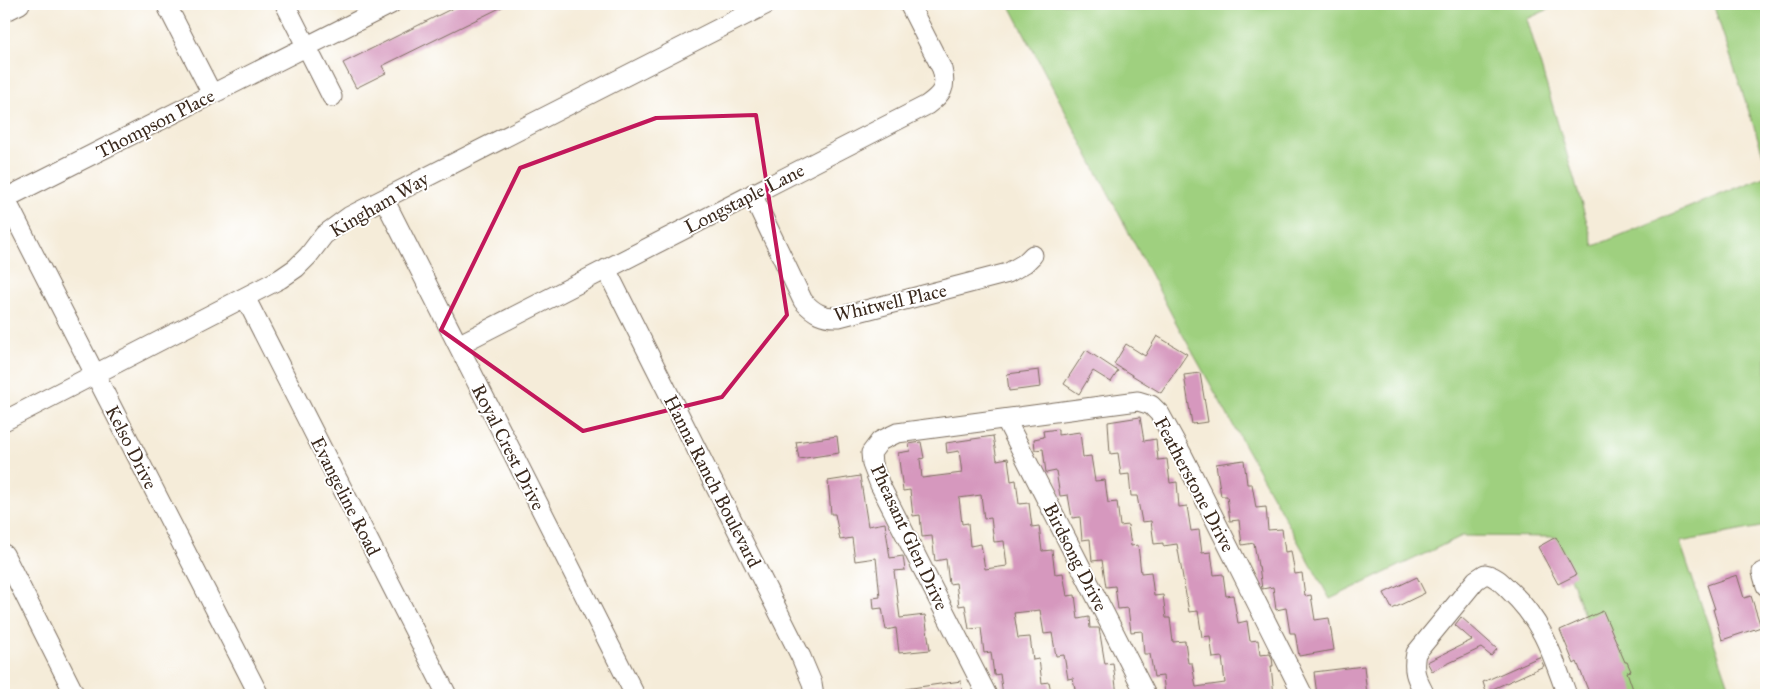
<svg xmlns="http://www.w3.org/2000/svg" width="1770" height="699" font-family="'IM FELL Great Primer',serif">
<rect width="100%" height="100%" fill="#fff"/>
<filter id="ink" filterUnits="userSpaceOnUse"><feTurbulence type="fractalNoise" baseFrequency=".02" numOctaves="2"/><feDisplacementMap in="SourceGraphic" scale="10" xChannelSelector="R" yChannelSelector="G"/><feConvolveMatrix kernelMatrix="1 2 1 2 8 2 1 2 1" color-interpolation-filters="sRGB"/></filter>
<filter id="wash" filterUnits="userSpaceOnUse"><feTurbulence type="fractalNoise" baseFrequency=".0096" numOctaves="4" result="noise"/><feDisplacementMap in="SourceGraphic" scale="20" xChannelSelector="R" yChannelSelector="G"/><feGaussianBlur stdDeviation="1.12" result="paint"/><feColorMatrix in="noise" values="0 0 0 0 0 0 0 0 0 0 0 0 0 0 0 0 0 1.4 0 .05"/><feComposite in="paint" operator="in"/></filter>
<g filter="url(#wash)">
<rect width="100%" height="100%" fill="#f5ecd9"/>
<!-- green -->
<path fill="#9fd07f" stroke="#6d7d4e" d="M 1009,4 L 1560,4 L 1527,19 L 1594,246 L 1766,176 L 1766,526 L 1680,542 L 1732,695 L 1614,695 L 1555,537 L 1462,536 L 1330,599 L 1174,319 Z
M 1713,4 L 1766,4 L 1766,163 Z"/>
<g id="blocks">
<!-- building -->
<path fill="#d698be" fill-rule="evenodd" d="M 461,4 L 508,4 L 382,66 L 386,73 L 356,88 L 343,63 Z
M 1157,336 L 1187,354 L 1161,393 L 1114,364 L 1126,344 L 1145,356 Z
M 1086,350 L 1118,371 L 1111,382 L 1093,371 L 1079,394 L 1064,384 Z
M 1039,370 L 1041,387 L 1009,391 L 1007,374 Z
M 1200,373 L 1208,422 L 1192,424 L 1184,375 Z
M 1140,417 L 1144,441 L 1156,439 L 1158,460 L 1167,459 L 1170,483 L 1177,482 L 1179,507 L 1187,506 L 1191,531 L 1199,530 L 1202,553 L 1211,552 L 1214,575 L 1223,574 L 1226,596 L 1233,595 L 1238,623 L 1247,621 L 1250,641 L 1258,640 L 1260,655 L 1270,654 L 1272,658 L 1273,666 L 1271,666 L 1274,695 L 1165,695 L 1163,676 L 1154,677 L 1150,654 L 1144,654 L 1142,631 L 1131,632 L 1128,608 L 1118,609 L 1115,586 L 1106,587 L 1102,560 L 1092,561 L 1090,539 L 1082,540 L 1080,517 L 1072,518 L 1068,495 L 1060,496 L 1056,471 L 1046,473 L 1043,449 L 1035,450 L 1034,439 L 1044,437 L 1043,431 L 1058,429 L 1058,435 L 1080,432 L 1083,457 L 1091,456 L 1095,481 L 1105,480 L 1108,503 L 1117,502 L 1120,526 L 1128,525 L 1131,546 L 1138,545 L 1141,573 L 1151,572 L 1154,596 L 1163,595 L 1166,618 L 1170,618 L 1173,642 L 1185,641 L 1188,663 L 1192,663 L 1196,687 L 1225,683 L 1222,657 L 1213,658 L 1210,636 L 1202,637 L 1198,611 L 1189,612 L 1177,544 L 1163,546 L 1163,543 L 1154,544 L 1151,521 L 1142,522 L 1137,496 L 1131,496 L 1129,474 L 1121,475 L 1118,453 L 1110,454 L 1108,422 Z
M 837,436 L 839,453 L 799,459 L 796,442 Z
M 993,436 L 997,460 L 1008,458 L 1011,481 L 1016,480 L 1019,504 L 1029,503 L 1032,527 L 1039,526 L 1042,551 L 1052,550 L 1055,574 L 1063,573 L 1067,596 L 1075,595 L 1078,619 L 1089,617 L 1090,628 L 1099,628 L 1105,664 L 1113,663 L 1117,695 L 1076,695 L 1073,678 L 1068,679 L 1064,655 L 1056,656 L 1052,633 L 1044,634 L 1040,610 L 1014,613 L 1018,638 L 1030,637 L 1033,660 L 1039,659 L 1042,683 L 1049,682 L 1051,692 L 1027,695 L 1003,695 L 1000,674 L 994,675 L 991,652 L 984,653 L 981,628 L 969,629 L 965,605 L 959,606 L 956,583 L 949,584 L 946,559 L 935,561 L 932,536 L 922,537 L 920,515 L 913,516 L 910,490 L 903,491 L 898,453 L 910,451 L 909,444 L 921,442 L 924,458 L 920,459 L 922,478 L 962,473 L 959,451 L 947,453 L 946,443 ZM 981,495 L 984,519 L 991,518 L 994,542 L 1004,541 L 1007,566 L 985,569 L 981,544 L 970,546 L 968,523 L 962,524 L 959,498 Z
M 1244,460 L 1247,484 L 1252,484 L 1256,508 L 1266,507 L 1268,530 L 1282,529 L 1285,552 L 1291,551 L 1295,574 L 1302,573 L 1305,596 L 1311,595 L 1315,620 L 1329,618 L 1334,650 L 1299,656 L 1295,633 L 1290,633 L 1286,608 L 1276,610 L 1273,587 L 1262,589 L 1259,566 L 1258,566 L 1254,543 L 1242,545 L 1239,520 L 1230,521 L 1227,496 L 1221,496 L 1216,464 Z
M 860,476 L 868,526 L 885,523 L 890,558 L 903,556 L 905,570 L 894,571 L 900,618 L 925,615 L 930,650 L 899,653 L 896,628 L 886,630 L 882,608 L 874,609 L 873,598 L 880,597 L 876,558 L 855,561 L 852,538 L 840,540 L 835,514 L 831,514 L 828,481 Z
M 1556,537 L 1576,575 L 1558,584 L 1538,547 Z
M 1737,575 L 1744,598 L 1751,596 L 1761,627 L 1722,640 L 1713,609 L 1715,609 L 1707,585 Z
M 1417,577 L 1425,593 L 1392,609 L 1384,593 Z
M 1603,611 L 1625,662 L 1627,662 L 1631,671 L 1627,672 L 1635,695 L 1590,695 L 1577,662 L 1574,664 L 1560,630 Z
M 1461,617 L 1497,649 L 1491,656 L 1481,648 L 1432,671 L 1427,662 L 1472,640 L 1455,625 Z
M 1539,657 L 1544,666 L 1486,692 L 1483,682 Z
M 1364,666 L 1367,695 L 1317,695 L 1314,672 Z
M 961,681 L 962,693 L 943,695 L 906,695 L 905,689 Z"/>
</g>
</g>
<g filter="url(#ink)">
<use href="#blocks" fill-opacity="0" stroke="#7c6e5f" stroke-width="1"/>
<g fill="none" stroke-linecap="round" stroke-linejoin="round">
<defs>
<path id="minor" d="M 166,4 L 212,94
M 285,4 L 332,97
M 4,12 L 20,4
M 752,194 L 803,301 C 814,313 823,318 839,317 L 1008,273 L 1025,263 L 1033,255
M 5,198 L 259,695
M 4,199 L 391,4
M 384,199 L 635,695
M 606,269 L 801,657 L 812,683 L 814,695
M 245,297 L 447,695
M 458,345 L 927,105 C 942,94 947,88 942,69 L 909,4
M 1006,420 L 1146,695
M 4,421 L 280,279 L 296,268 L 308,256 L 324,235 L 350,216 L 767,4
M 4,554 L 75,695
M 1762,572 L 1766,586
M 987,695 L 880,485 L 872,464 L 871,453 L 880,441 L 897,433 L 1138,401 L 1151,405 L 1160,414 L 1183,456 L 1303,695
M 1425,695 C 1417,679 1412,672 1416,653 L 1476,580 L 1485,574 C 1496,576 1502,583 1510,591 C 1543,622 1552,654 1567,695"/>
</defs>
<!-- minor casing -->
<use href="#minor" stroke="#7c6e5f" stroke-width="21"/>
<!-- minor -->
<use href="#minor" stroke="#fff" stroke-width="19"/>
</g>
</g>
<!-- marked area -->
<path fill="none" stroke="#c2185b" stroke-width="4" stroke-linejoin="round" d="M 756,115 L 787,315 L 722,397 L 583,431 L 441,330 L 520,168 L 656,118 Z"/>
<g text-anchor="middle" stroke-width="4" stroke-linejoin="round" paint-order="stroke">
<!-- street labels -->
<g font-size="19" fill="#3b2a1e" stroke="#fff">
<text transform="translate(155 123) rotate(-27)" y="7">Thompson Place</text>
<text transform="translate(744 198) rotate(-27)" y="7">Longstaple Lane</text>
<text transform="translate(379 204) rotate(-30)" y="7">Kingham Way</text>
<text transform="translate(890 302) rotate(-13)" y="7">Whitwell Place</text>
<text transform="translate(132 447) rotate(63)" y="7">Kelso Drive</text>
<text transform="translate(509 447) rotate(63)" y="7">Royal Crest Drive</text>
<text transform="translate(713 481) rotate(63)" y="7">Hanna Ranch Boulevard</text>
<text transform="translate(1195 484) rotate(62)" y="7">Featherstone Drive</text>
<text transform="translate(346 496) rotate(63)" y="7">Evangeline Road</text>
<text transform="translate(910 537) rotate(65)" y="7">Pheasant Glen Drive</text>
<text transform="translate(1076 557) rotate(63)" y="7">Birdsong Drive</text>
</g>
</g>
<!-- margin -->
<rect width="1770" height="699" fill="none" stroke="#fff" stroke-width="20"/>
</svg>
